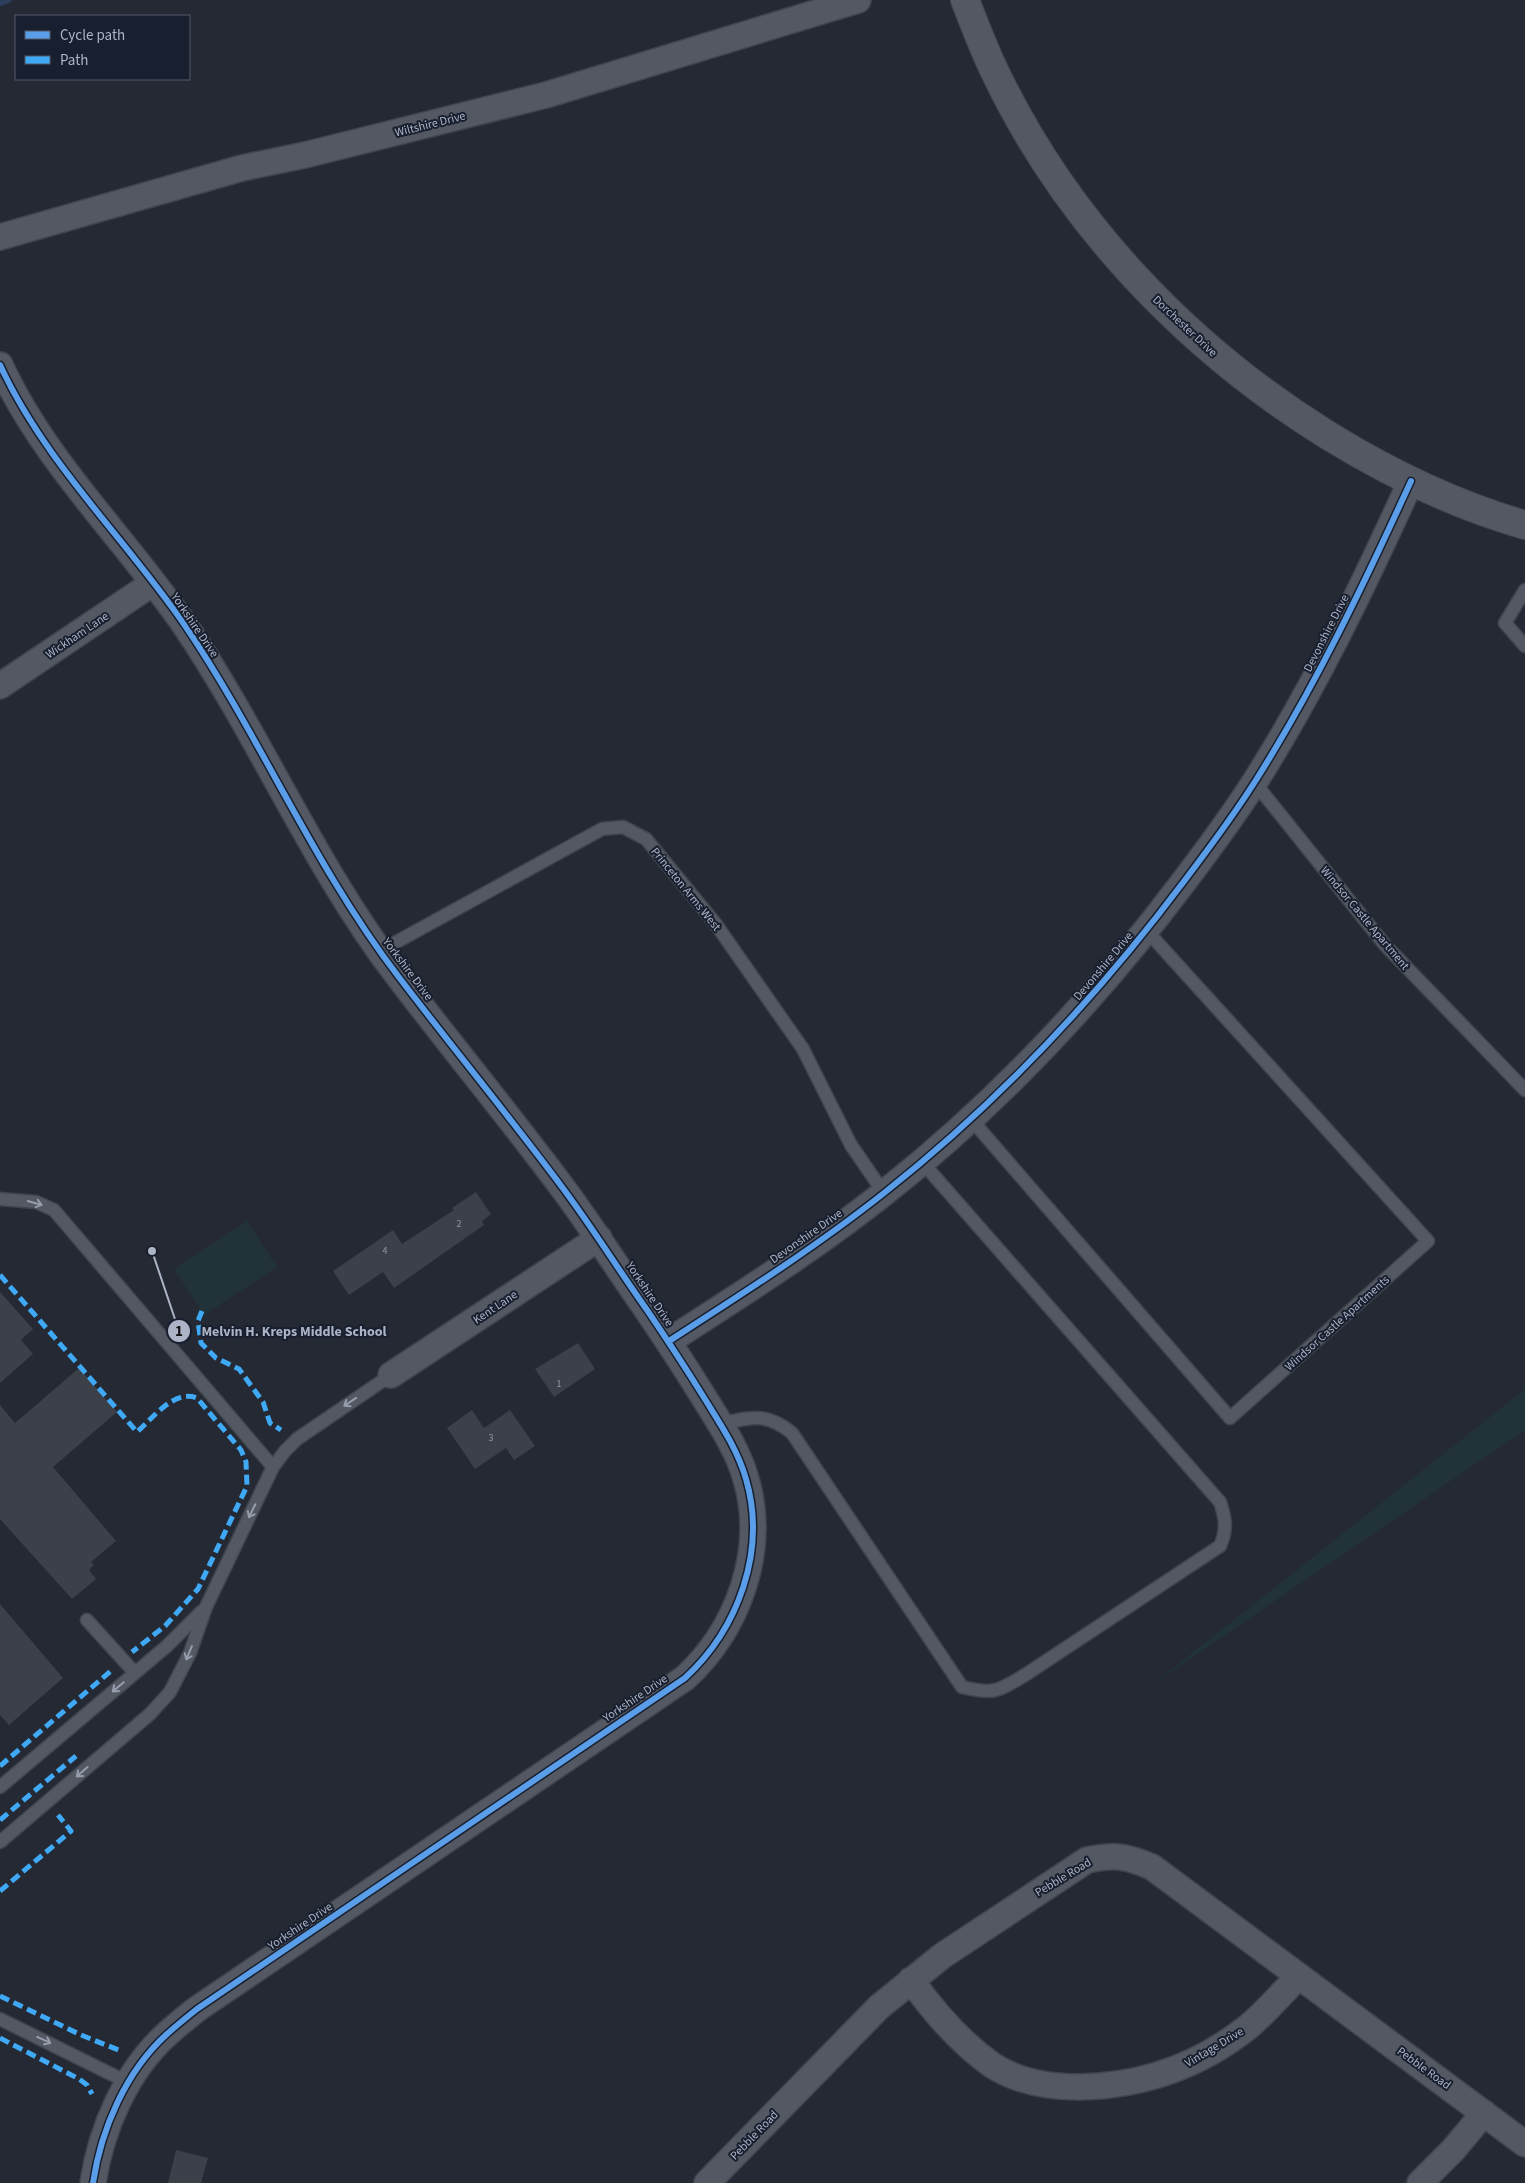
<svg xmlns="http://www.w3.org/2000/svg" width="1525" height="2183" font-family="'Source Sans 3',sans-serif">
<rect width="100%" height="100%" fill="#242933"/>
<!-- green -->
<path fill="#213339" d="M 247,1221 L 277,1267 L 204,1315 L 174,1269 Z
M 1525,1389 L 1525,1430 L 1152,1685 Z"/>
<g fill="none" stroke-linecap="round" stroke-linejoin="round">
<!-- stream -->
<path stroke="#2d3d5c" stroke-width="6" d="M 0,3 L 9,0"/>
</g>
<!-- building -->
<path fill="#3c4049" d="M 476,1192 L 491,1214 L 482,1221 L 484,1225 L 394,1288 L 383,1272 L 349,1295 L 333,1271 L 393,1230 L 402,1244 L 454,1210 L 452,1208 Z
M 0,1292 L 33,1329 L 21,1340 L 33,1354 L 0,1383 Z
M 578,1343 L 595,1369 L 554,1397 L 535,1369 Z
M 79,1368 L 117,1412 L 53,1467 L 116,1541 L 91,1562 L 94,1565 L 89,1570 L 96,1579 L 72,1599 L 0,1519 L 0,1405 L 15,1423 Z
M 472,1410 L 484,1428 L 510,1410 L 535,1446 L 514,1460 L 506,1448 L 475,1469 L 447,1428 Z
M 0,1604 L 63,1678 L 9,1725 L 0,1715 Z
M 176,2150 L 208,2158 L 201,2183 L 168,2183 Z"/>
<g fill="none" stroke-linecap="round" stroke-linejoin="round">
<defs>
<path id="service" d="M 1525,590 L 1505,623 L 1525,646
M 1255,783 L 1385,945 L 1525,1090
M 380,951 L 602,829 L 623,827 L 646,839 L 715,923 L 803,1049 L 851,1145 L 884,1193
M 970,1118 L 1230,1418 L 1428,1241 L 1147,931
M 0,1199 L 36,1202 L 54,1210 L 273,1467
M 721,1424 C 751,1417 766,1412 792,1433 L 962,1687 C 994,1695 998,1691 1025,1675 L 1220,1546 C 1227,1531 1226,1519 1220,1502 L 922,1162
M 87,1620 L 135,1673
M 0,1787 L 167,1646 L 202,1611
M 0,1842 L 150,1714 L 170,1692 L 190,1653 L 206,1607 L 273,1467 L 285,1451 L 297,1439 L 391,1375
M 0,2019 L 129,2083"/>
<path id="minor" d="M 0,237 L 242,168 L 305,155 L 546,95 L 858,0
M 0,365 C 45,463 126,539 186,627 C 262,740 315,868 398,976 C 452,1047 509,1116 562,1187 C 592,1227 618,1269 647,1310 C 666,1338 685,1367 703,1396 C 719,1422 737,1448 746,1479 C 767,1551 738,1629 685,1678 L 197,2009 C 187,2017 177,2025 167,2034 C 126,2071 101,2129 93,2183
M 0,686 L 153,583
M 669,1341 C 742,1294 816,1247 884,1193 C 998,1103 1098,996 1185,880 C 1210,847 1234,815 1256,780 C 1316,685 1364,584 1411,481
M 391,1375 L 599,1238
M 911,1980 C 933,2011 961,2043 992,2065 C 1018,2082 1049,2087 1079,2087 C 1141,2086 1199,2066 1248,2027 C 1266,2012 1282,1993 1299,1976
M 707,2183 L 879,2007 L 942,1956 L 1087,1860 C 1115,1854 1126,1856 1152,1867 L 1525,2144
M 1420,2183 L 1453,2150 L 1484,2113"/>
<path id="tertiary" d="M 965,0 C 974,23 983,47 994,70 C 1066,222 1187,348 1329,436 C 1391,474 1455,505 1525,525"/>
</defs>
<!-- service casing -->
<use href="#service" stroke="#40444c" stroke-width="15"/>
<!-- minor casing -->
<use href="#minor" stroke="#40444c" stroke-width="28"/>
<!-- tertiary casing -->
<use href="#tertiary" stroke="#40444c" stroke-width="30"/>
<!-- service -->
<use href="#service" stroke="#545862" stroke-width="12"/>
<!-- minor -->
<use href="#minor" stroke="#545862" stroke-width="25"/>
<!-- tertiary -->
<use href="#tertiary" stroke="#545862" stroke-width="28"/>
<!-- quiet -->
<path stroke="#3fa9f5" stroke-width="5" stroke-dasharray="10 5" stroke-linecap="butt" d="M 0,1275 L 137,1432 C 153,1418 174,1389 197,1398 L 241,1450 L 246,1462 L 247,1486 L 198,1589 L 165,1626 L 132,1652
M 202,1311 L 198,1321 L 201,1343 L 216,1358 L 239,1369 L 263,1402 L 270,1423 L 281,1430
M 0,1766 L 112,1670
M 0,1820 L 76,1756
M 0,1891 L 71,1831 L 58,1815
M 0,1996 L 81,2035 L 121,2051
M 0,2038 L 79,2079 L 87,2085 L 92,2094"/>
<defs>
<path id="cycleway" d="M 0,365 C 45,463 126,539 186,627 C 262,740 315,868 398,976 C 452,1047 509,1116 562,1187 C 592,1227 618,1269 647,1310 C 666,1338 685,1367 703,1396 C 719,1422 737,1448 746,1479 C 767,1551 738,1629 685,1678 L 197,2009 C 187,2017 177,2025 167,2034 C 126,2071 101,2129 93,2183
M 669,1341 C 742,1294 816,1247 884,1193 C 998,1103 1098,996 1185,880 C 1210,847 1234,815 1256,780 C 1316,685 1364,584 1411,481"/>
</defs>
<!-- cycleway casing -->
<use href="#cycleway" stroke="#181f2e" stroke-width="9"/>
<!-- cycleway -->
<use href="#cycleway" stroke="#5a9eea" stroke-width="6"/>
</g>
<!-- one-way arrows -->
<defs><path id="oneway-shaft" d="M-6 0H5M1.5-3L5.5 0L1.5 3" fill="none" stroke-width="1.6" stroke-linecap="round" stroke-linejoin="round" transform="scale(1.25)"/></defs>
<g stroke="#969dad">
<use href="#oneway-shaft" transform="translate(35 1203) rotate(16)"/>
<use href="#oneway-shaft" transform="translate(350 1402) rotate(146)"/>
<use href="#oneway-shaft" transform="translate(252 1511) rotate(116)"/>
<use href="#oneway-shaft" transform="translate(189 1653) rotate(113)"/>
<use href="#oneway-shaft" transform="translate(118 1687) rotate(140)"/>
<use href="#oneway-shaft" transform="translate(82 1772) rotate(139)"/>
<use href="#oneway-shaft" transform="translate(44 2040) rotate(25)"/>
</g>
<g text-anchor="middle" stroke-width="4" stroke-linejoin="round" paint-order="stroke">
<!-- number labels -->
<g font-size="10" fill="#9097a7">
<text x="459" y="1227">2</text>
<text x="385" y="1254">4</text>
<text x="559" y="1387">1</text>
<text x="491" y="1441">3</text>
</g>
<!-- street labels -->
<g font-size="12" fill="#acb4c6" stroke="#181f2e">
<text transform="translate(430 124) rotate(-14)" y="4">Wiltshire Drive</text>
<text transform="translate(1185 326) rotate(43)" y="4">Dorchester Drive</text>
<text transform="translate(195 625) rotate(56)" y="4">Yorkshire Drive</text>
<text transform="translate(1326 633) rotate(-63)" y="4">Devonshire Drive</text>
<text transform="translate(77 635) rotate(-34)" y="4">Wickham Lane</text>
<text transform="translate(686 889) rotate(51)" y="4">Princeton Arms West</text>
<text transform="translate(1365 918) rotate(50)" y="4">Windsor Castle Apartment</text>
<text transform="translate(1103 966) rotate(-50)" y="4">Devonshire Drive</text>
<text transform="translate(408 969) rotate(53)" y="4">Yorkshire Drive</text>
<text transform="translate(806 1236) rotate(-35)" y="4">Devonshire Drive</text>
<text transform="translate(650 1294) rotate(56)" y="4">Yorkshire Drive</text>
<text transform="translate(495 1307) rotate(-34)" y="4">Kent Lane</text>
<text transform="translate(1337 1323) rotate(-42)" y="4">Windsor Castle Apartments</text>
<text transform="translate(635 1698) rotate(-34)" y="4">Yorkshire Drive</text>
<text transform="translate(1063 1877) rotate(-31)" y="4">Pebble Road</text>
<text transform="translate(300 1926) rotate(-34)" y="4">Yorkshire Drive</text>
<text transform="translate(1214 2047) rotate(-31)" y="4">Vintage Drive</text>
<text transform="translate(1424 2068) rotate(36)" y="4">Pebble Road</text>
<text transform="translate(754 2135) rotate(-46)" y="4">Pebble Road</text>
</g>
</g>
<!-- callouts -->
<path fill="none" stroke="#acb4c6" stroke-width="2" d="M152 1251L179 1331"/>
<g fill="#acb4c6" stroke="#181f2e" stroke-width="2">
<circle cx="152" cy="1251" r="5"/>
<circle cx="179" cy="1331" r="12"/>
</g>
<g font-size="15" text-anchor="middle" font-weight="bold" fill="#111">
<text x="179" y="1336">1</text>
</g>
<g font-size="14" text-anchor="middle" font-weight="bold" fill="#acb4c6" stroke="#181f2e" stroke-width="4" stroke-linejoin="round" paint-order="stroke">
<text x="294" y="1336">Melvin H. Kreps Middle School</text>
</g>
<!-- legend -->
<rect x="15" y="15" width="175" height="65" fill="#181f2e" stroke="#535b6b"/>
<rect x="25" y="31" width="25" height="8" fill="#5a9eea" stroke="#535b6b"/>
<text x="60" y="40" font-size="15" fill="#acb4c6">Cycle path</text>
<rect x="25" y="56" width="25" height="8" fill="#3fa9f5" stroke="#535b6b"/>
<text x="60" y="65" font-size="15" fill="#acb4c6">Path</text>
</svg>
